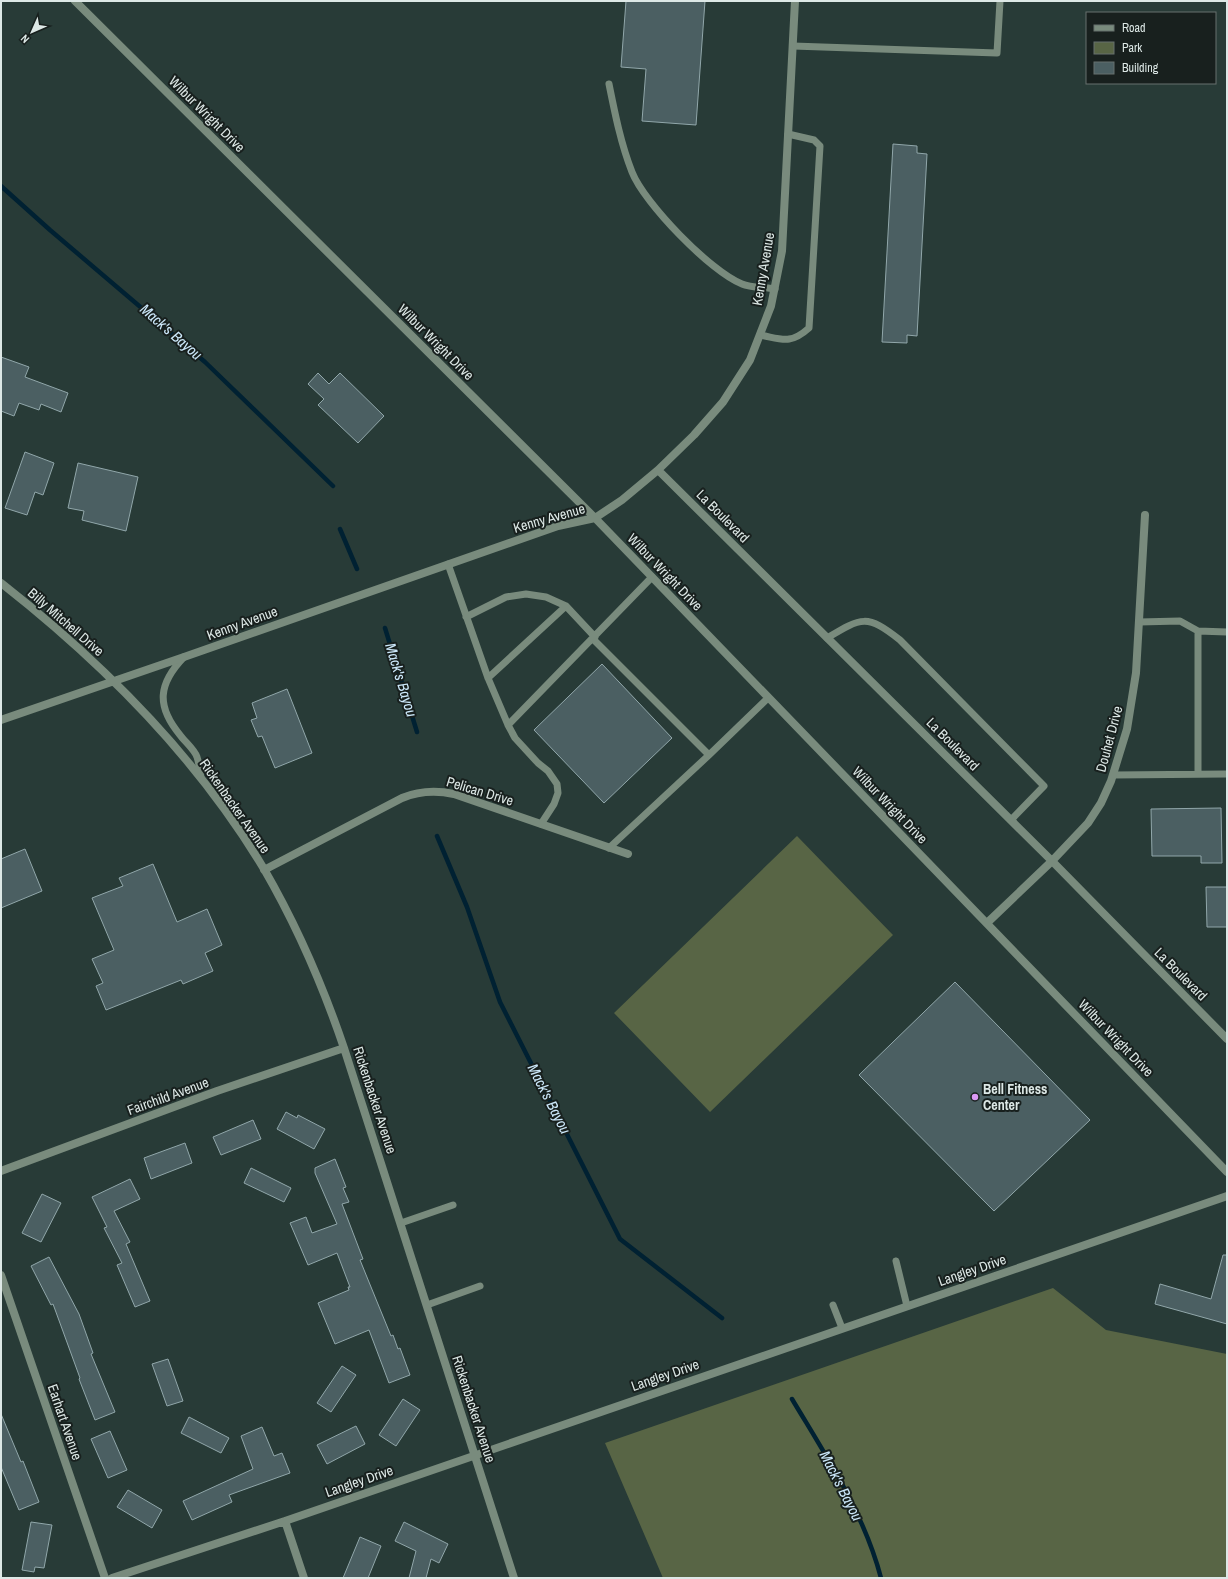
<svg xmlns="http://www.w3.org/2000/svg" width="1228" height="1579" font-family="'Archivo Narrow',sans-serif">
<rect width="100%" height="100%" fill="#283b37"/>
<!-- green -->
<path fill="#586545" d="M 797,836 L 893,935 L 710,1112 L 614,1013 Z
M 1053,1288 L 1106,1330 L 1227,1354 L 1227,1578 L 663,1578 L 605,1443 Z"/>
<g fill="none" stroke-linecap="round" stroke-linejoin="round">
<!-- stream -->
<path stroke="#002132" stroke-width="4.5" d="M 1,186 L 50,230 L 205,362 L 333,486
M 340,529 L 357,569
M 385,628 L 417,732
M 437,836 L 467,907 L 500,1002 L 620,1239 L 722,1318
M 792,1399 C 826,1456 864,1513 881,1578"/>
</g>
<!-- building -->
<path fill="#4b5f62" stroke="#91a7aa" d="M 626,1 L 705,1 L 696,125 L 642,121 L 646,69 L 621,67 Z
M 893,144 L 917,146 L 917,153 L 927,154 L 917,336 L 907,335 L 907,343 L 882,342 Z
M 1,357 L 29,367 L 25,377 L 68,393 L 61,412 L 41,404 L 39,410 L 19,403 L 14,416 L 1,411 Z
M 318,373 L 329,384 L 340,373 L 384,416 L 358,443 L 318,405 L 324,399 L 308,384 Z
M 25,452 L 54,463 L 43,495 L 35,492 L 27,515 L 5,508 Z
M 78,463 L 138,477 L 126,531 L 82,520 L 84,511 L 68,508 Z
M 602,664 L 672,738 L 604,803 L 534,730 Z
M 287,689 L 312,753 L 275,768 L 262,736 L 258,737 L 251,720 L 257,718 L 252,703 Z
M 1221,808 L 1222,863 L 1201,863 L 1201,856 L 1152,856 L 1151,809 Z
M 25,849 L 42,891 L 1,908 L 1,859 Z
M 153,864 L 177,922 L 207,909 L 222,945 L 205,953 L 213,971 L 183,984 L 181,980 L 106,1010 L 96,986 L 103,983 L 92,959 L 114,950 L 92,898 L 123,886 L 119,878 Z
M 1206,887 L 1227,887 L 1227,927 L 1207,927 Z
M 955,982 L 1090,1120 L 994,1211 L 859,1075 Z
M 286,1112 L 297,1118 L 298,1115 L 325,1129 L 314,1149 L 277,1129 Z
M 253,1120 L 261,1139 L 221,1155 L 213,1137 Z
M 185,1143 L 192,1163 L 151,1179 L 144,1158 Z
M 335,1159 L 346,1187 L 343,1188 L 349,1202 L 342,1204 L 363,1259 L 360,1260 L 391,1336 L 393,1335 L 398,1349 L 400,1348 L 410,1375 L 389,1383 L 369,1330 L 335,1344 L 318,1303 L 349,1290 L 348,1287 L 350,1287 L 337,1253 L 308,1265 L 290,1223 L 306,1217 L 312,1233 L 337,1224 L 315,1173 L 315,1168 Z
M 251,1168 L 291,1188 L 284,1202 L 244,1183 Z
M 130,1179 L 140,1199 L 114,1211 L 130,1242 L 126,1244 L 150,1301 L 135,1307 L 117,1265 L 122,1263 L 104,1228 L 107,1227 L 92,1197 Z
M 42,1194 L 61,1203 L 41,1242 L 22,1233 Z
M 1223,1255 L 1227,1255 L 1227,1324 L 1155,1304 L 1160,1284 L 1211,1299 Z
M 49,1257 L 79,1314 L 93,1353 L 91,1354 L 115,1412 L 95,1420 L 79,1379 L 80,1378 L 53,1304 L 51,1305 L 31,1266 Z
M 168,1359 L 183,1401 L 167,1406 L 152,1364 Z
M 342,1366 L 356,1375 L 331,1412 L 317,1403 Z
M 403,1399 L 420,1410 L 396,1446 L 379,1435 Z
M 1,1414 L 21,1462 L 23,1461 L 39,1502 L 19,1510 L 1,1467 Z
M 189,1417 L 229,1438 L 221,1453 L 181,1433 Z
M 356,1426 L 365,1444 L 327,1464 L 317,1445 Z
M 262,1427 L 274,1456 L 282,1453 L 290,1473 L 229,1495 L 232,1502 L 192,1520 L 183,1501 L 253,1469 L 241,1436 Z
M 110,1431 L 127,1470 L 108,1478 L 91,1439 Z
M 128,1490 L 162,1510 L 152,1528 L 117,1507 Z
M 31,1522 L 52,1525 L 44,1568 L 35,1567 L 34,1572 L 22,1570 Z
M 404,1522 L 448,1544 L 439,1563 L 431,1559 L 426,1578 L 409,1578 L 416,1551 L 395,1541 Z
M 360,1537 L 381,1546 L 368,1578 L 343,1578 Z"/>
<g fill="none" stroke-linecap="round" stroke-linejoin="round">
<!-- service -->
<path stroke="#798b7d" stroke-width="7" d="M 793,46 L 997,53 L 1000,1
M 609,84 C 615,114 621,144 632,172 C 644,203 711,272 742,284 C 751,288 764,287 775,289
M 760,335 C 782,339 790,345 809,328 L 820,146 L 814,140 L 788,134
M 448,564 L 488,678 L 508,725 L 515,738 L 538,763 L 548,771 L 557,784 L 558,793 L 554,804 L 541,824
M 466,617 L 506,597 L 526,594 L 546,597 L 566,606 L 595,637
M 1139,622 L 1180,621 L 1198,631 L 1227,632
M 827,638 C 862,617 867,614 900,640 L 1044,786 L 1011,820
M 593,639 L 709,755 L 768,698
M 184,657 C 158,684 156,706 180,735 C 185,742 194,749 197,757 C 199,763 200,771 201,778
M 488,678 L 566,606
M 508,725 L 652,577
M 1198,774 L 1198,631
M 1113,775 L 1227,774
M 609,848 L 709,755
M 401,1223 L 453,1205
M 896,1261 L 907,1306
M 427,1305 L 480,1286
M 833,1305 L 842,1328"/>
<!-- minor -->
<path stroke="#798b7d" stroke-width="8" d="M 75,1 L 595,518 L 1227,1172
M 658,470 L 1052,861 L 1227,1039
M 1,583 C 103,663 197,757 264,869 C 297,926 323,986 344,1048 L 514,1578
M 1,720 L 184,657 L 558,526 L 595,518 L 622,500 L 658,470 L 694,435 L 723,402 L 750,360 L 771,306 L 782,251 L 795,1
M 264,870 L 402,798 C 419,791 435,790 454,794 L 628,854
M 987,923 L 1052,861 L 1088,823 L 1101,803 L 1111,781 L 1127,729 L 1136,673 L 1145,515
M 1,1171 L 217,1091 L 344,1048
M 1,1275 L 105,1578
M 285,1521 L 304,1578
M 112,1578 L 285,1521 L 1227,1196"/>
</g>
<!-- markers -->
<circle fill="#db99f5" stroke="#18201e" stroke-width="1.5" cx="975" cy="1097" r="4"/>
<g text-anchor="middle" stroke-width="4" stroke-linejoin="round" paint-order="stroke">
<!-- street labels -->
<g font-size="14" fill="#dde8e6" stroke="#18201e">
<text transform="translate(207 114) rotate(45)" y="5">Wilbur Wright Drive</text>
<text transform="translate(763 269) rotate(-80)" y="5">Kenny Avenue</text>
<text transform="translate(436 342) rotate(45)" y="5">Wilbur Wright Drive</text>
<text transform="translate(723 516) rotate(45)" y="5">La Boulevard</text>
<text transform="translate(549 518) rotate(-16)" y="5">Kenny Avenue</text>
<text transform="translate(665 572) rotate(46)" y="5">Wilbur Wright Drive</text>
<text transform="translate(66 622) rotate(41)" y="5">Billy Mitchell Drive</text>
<text transform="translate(242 623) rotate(-20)" y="5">Kenny Avenue</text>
<text transform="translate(1109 739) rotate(-75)" y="5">Douhet Drive</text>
<text transform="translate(953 744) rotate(45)" y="5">La Boulevard</text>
<text transform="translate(480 791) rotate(17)" y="5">Pelican Drive</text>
<text transform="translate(890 805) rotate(46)" y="5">Wilbur Wright Drive</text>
<text transform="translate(235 806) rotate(55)" y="5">Rickenbacker Avenue</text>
<text transform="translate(1181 974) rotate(45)" y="5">La Boulevard</text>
<text transform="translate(1116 1038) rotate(46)" y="5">Wilbur Wright Drive</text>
<text transform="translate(168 1096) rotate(-20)" y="5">Fairchild Avenue</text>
<text transform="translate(375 1100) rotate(72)" y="5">Rickenbacker Avenue</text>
<text transform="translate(972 1270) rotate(-19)" y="5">Langley Drive</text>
<text transform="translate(665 1375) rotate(-19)" y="5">Langley Drive</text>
<text transform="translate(474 1409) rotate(72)" y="5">Rickenbacker Avenue</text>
<text transform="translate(65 1422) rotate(71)" y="5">Earhart Avenue</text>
<text transform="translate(359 1481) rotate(-19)" y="5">Langley Drive</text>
</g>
<!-- poi labels -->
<g font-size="14" font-weight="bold" fill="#dde8e6" stroke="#18201e" text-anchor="start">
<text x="983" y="1094">Bell Fitness<tspan x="983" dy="16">Center</tspan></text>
</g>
<!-- water labels -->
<g font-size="15" font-style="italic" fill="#cce8fa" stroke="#18201e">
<text transform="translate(171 332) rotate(41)" y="5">Mack's Bayou</text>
<text transform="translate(401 680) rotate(73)" y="5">Mack's Bayou</text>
<text transform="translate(549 1099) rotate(63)" y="5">Mack's Bayou</text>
<text transform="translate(841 1486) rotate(63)" y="5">Mack's Bayou</text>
</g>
</g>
<!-- border -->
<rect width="1228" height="1579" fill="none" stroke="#dde8e6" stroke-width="4"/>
<!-- legend -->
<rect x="1086" y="12" width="130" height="72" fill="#18201e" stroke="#67706e"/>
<rect x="1094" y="25" width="20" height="6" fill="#798b7d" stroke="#67706e"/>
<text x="1122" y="32" font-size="12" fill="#dde8e6">Road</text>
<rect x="1094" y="42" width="20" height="12" fill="#586545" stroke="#67706e"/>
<text x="1122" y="52" font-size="12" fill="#dde8e6">Park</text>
<rect x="1094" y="62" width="20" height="12" fill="#4b5f62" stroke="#67706e"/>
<text x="1122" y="72" font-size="12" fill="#dde8e6">Building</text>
<!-- north arrow -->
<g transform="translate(32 32) rotate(225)" stroke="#18201e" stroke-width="3" paint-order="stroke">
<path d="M0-3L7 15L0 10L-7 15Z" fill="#dde8e6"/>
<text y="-6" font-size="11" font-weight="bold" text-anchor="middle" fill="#dde8e6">N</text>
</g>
</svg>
